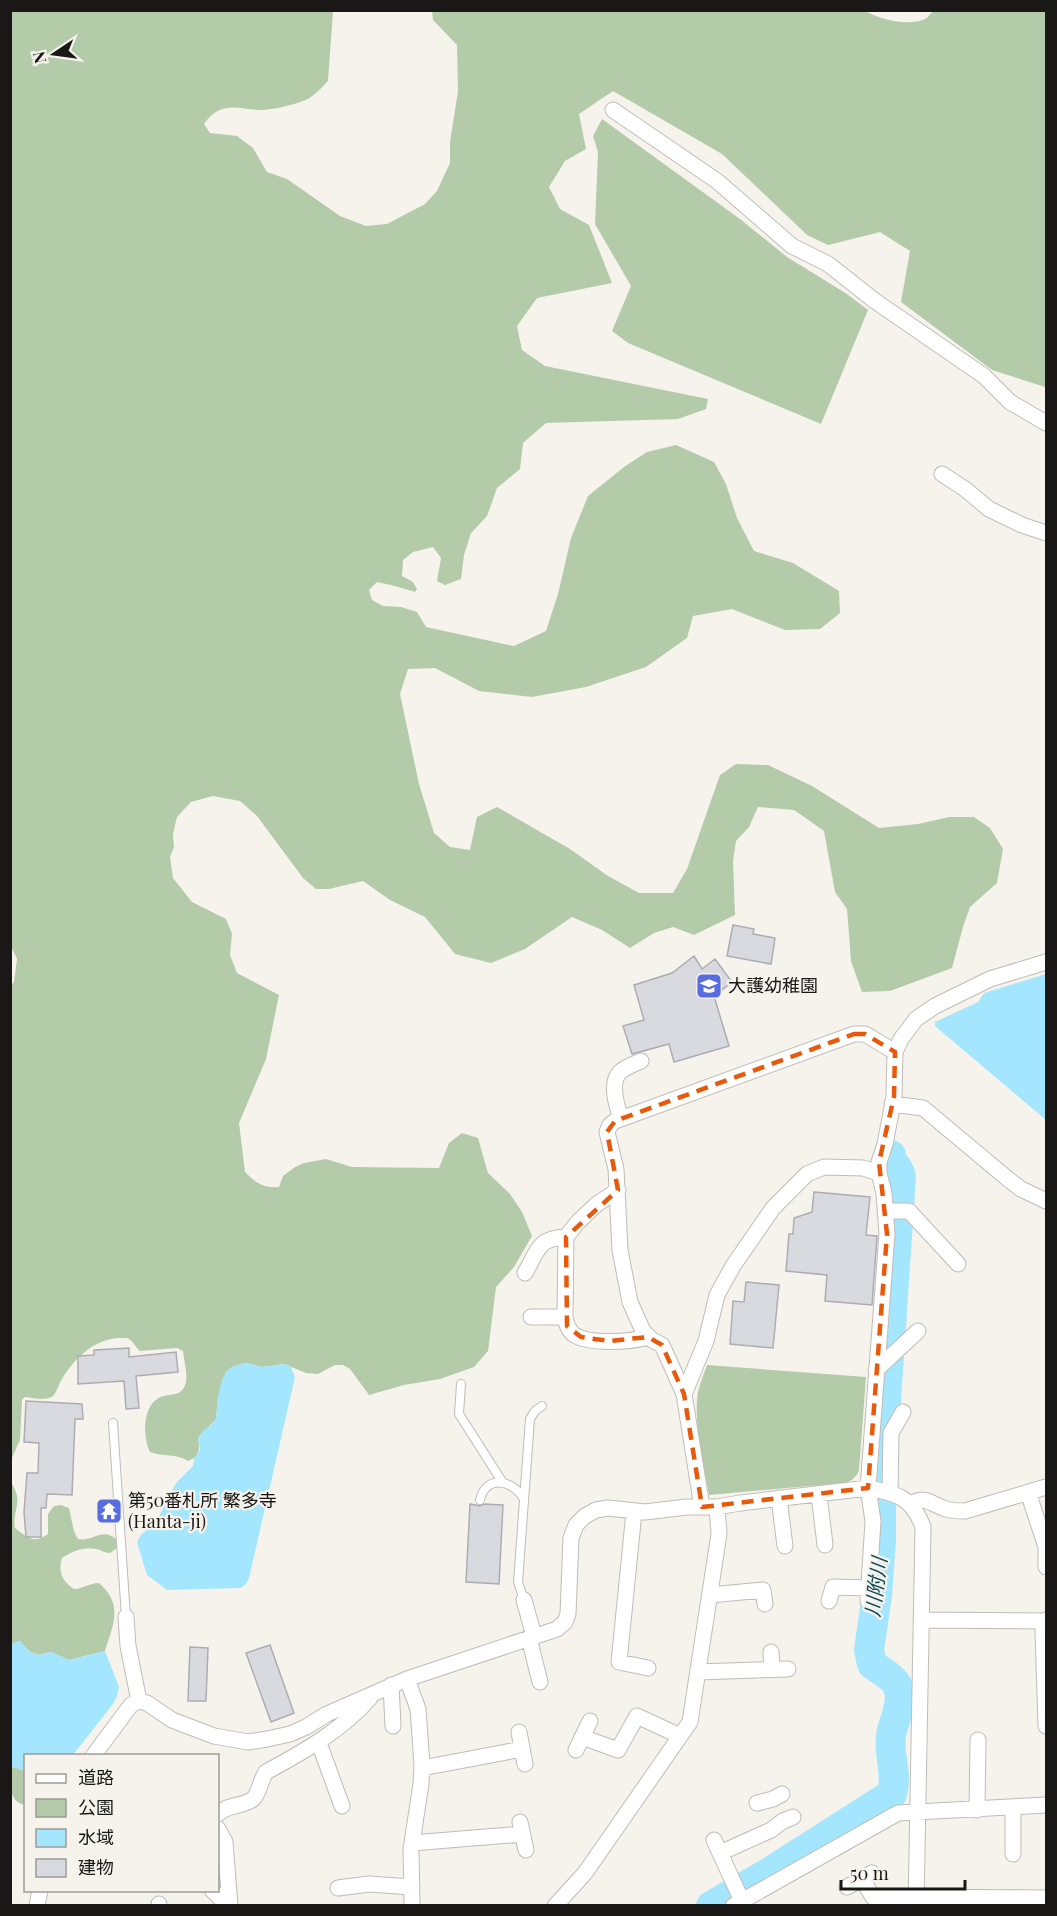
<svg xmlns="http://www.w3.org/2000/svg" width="1057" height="1916" font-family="'Playfair Display','Noto Sans JP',serif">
<rect width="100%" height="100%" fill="#f6f3ed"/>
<!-- green -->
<path fill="#b4cba9" d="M 864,10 C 879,20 910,27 927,18 C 927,18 933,11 933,11 L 1046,11 L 1045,387 L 992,370 L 901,302 L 910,251 L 880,232 L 828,245 L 807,235 L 722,154 L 613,91 L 579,114 L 586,149 L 565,161 L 549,187 L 560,209 L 589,225 L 612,283 L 537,298 L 517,326 L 522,350 L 545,366 L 708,399 L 706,409 L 678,419 L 546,423 L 523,443 L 520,469 L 497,488 L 487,516 L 471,533 L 464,555 L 461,579 L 445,585 L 437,581 L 441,558 L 433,547 L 413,552 L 403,560 L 402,576 L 413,582 L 417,589 L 415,592 L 395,586 L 377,582 L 369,590 L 372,600 L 383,606 L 401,607 L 417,612 L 426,627 L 514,646 L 546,631 L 558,594 L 571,538 L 588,496 L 624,467 L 647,452 L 676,445 L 714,462 L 726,484 L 737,518 L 754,551 L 793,563 L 839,591 L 840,613 L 820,629 L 785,630 L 732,609 L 693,616 L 687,638 L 646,667 L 586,687 L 532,697 L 479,691 L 435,668 L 408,669 L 400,694 L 419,784 L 434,833 L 450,847 L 470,850 L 477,817 L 497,807 L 570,849 L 608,876 L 639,893 L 673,893 L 687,869 L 720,775 L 736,764 L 768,765 L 812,786 L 879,828 L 918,824 L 949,817 L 974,817 L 990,828 L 1003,849 L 997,883 L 970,907 L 963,927 L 952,968 L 890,991 L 862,992 L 851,961 L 847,909 L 835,892 L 824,831 L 794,810 L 758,807 L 749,827 L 736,841 L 733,861 L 735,915 L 694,935 L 673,927 L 654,933 L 630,948 L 602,930 L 572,917 L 525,949 L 491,963 L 455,954 L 425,917 L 390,900 L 363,881 L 329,889 L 316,889 L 303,878 L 257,816 L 240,801 L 213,796 L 191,802 L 177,817 L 173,834 L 174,847 L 170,857 L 173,878 L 192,902 L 226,919 L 232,934 L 230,955 L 237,973 L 279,995 L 266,1059 L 239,1123 L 245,1172 C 256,1183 263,1188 279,1187 L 283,1176 L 295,1167 L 304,1163 L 326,1159 L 352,1167 L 439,1168 L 449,1143 L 462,1133 L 478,1138 L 488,1173 L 510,1194 L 522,1212 L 532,1236 L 514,1267 L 496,1287 L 488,1351 L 474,1367 L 440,1379 L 404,1385 L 369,1395 L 350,1369 L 343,1365 L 335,1365 L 318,1374 L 306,1373 L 284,1364 L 262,1367 L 246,1363 L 232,1367 L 226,1372 L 218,1397 L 216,1419 L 198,1438 C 200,1449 200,1457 188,1461 C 176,1453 163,1457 150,1452 C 143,1438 142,1409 157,1399 C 164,1393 178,1397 183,1389 C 190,1381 184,1361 183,1351 L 177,1348 L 140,1351 C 135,1347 133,1340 127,1338 C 126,1338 118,1338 118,1338 C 93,1340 74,1359 62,1379 C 58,1385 56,1397 49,1398 C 42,1400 32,1398 25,1397 L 22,1400 L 20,1440 L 11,1460 L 10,986 L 14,982 L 17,959 L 10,944 L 11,11 L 333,11 L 328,81 C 323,86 317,93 311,97 C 304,102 281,108 271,109 C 245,114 224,95 204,124 L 210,133 L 237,136 L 253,148 L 267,172 L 287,179 L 340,216 L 366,226 L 387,224 L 425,204 L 437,191 L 450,163 L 450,142 L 458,91 L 457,45 L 433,20 L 432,11 Z
M 602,119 L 740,219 L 787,257 L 847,294 L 868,310 L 821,424 L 628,343 L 612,331 L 631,286 L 595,224 L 598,152 L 593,136 Z
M 707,1365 L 866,1377 L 859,1470 C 856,1478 851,1482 842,1483 L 709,1495 C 704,1463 693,1423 698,1392 C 700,1383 704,1374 707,1365 Z
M 10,1481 C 25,1502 12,1508 15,1528 C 28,1538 34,1544 48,1534 L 48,1514 L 54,1506 L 61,1505 L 69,1508 C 72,1519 72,1530 78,1539 C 94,1542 101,1527 116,1539 L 117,1548 L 110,1553 C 104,1553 102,1550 96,1549 C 84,1546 71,1552 62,1558 C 58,1572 62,1581 74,1589 C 83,1589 89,1583 99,1583 C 124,1605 113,1625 105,1651 L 69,1660 L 51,1652 L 38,1655 L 29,1651 L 20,1641 L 11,1644 Z
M 13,1767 L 26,1771 L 25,1805 C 7,1801 11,1783 11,1768 Z"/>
<!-- water -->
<path fill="#a4e6fd" d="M 1046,974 L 1046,1120 L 935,1026 L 935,1022 L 978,1002 L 984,993 Z
M 246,1363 L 262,1367 L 284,1364 L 291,1367 L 295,1377 L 249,1578 L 246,1584 L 241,1588 L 167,1590 L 147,1575 L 137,1542 L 141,1535 L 156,1522 L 176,1483 L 193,1466 L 194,1459 L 200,1450 L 198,1438 L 204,1430 L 210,1426 L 216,1419 L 218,1397 L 222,1380 L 226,1372 L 232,1367 Z
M 20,1641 L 29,1651 L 38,1655 L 51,1652 L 69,1660 L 105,1651 L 119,1687 L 117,1696 L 113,1704 L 73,1755 L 26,1756 L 25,1771 L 13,1767 L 10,1768 L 11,1644 Z"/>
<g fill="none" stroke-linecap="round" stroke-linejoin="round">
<!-- river -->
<path stroke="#a4e6fd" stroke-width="30" d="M 711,1906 L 773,1870 L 892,1794 C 898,1774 888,1755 891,1735 C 894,1719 905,1701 897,1685 C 893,1677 879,1670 872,1664 L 869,1650 L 877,1595 L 881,1541 L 881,1476 L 901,1176 L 897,1167 L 891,1161 L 891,1155"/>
</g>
<!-- building -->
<path fill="#d9dae0" stroke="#acacb2" stroke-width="1.5" d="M 733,925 L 754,929 L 753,934 L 775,938 L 771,964 L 727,956 Z
M 694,956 L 702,969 L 715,959 L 732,982 L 714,996 L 729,1046 L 674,1062 L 669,1044 L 632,1054 L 623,1026 L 644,1020 L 634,985 L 672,973 Z
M 814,1192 L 870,1197 L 866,1235 L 877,1236 L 872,1305 L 825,1301 L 827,1275 L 786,1271 L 789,1234 L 793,1234 L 794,1218 L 812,1212 Z
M 746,1282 L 779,1285 L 773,1348 L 730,1344 L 733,1301 L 744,1302 Z
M 129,1348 L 129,1357 L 176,1352 L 178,1372 L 136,1376 L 139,1408 L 126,1409 L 124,1381 L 78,1384 L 78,1356 L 94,1355 L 94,1350 Z
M 26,1401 L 82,1404 L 83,1419 L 75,1419 L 72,1495 L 47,1494 L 46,1508 L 41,1508 L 41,1537 L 26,1537 L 24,1512 L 27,1473 L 38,1473 L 39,1443 L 24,1442 Z
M 470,1504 L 480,1506 L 484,1504 L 503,1505 L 499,1584 L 466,1582 Z
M 270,1645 L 294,1713 L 271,1722 L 246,1653 Z
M 190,1647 L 208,1648 L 206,1701 L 188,1701 Z"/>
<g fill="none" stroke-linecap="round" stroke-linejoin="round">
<defs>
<path id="lane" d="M 461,1384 L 459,1414 L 503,1483
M 113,1423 L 126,1617
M 480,1500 C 486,1474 513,1480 524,1499
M 524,1600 L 518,1582 L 530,1419 L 535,1411 L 542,1406"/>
<path id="street" d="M 613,110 L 717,181 L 792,246 L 828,264 L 875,301 L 984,376 L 1010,402 L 1046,423
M 942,474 L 965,489 L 989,509 L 1022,525 L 1046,533
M 892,1104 L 923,1108 L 1008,1179 L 1021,1189 L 1046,1201
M 621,1119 C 617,1107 609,1083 620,1072 C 626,1067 634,1064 641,1061
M 618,1190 L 597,1204 L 578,1222 L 566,1237 L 565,1317 C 566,1324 568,1329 573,1334 C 588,1345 631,1342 648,1337
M 885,1211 L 909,1211 L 958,1264
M 525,1273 C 538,1250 538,1238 566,1237
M 531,1317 L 565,1317
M 876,1370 L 918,1331
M 684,1394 L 706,1341 L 717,1295 L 733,1266 L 773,1208 L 807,1174 L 824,1167 L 863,1168 L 879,1173
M 890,1492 L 891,1433 L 903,1412
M 1028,1492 L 1046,1547 L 1046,1567
M 819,1494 L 825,1545
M 779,1498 L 785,1546
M 910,1504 C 926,1495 930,1504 946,1509 C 952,1511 958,1511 965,1511 L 1046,1487
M 702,1507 L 684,1394 L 662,1345 L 652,1340 L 643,1331 L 630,1302 L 620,1250 L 616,1169 L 607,1132 L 610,1125 L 615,1121 L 854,1034 L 865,1034 L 895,1052
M 634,1512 L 619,1662 L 648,1668
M 710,1595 L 763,1590 L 765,1604
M 524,1600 L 534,1636
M 829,1601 L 833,1587 L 869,1588
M 868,1601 L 873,1521 L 868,1488 L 887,1234 L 884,1193 L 879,1173 L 879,1162 L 885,1144 L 894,1097 L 895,1052 L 901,1039 L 916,1019 L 935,1006 L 990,979 L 1046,962
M 126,1617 L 128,1646 L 139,1701
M 921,1620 L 1046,1621
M 1046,1620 L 1043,1631 L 1046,1726
M 529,1638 L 540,1682
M 771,1652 L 772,1669
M 698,1672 L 788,1669
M 407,1679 L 418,1709 L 422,1765 L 421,1784 L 411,1849 L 412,1906
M 391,1685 L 393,1726
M 519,1732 L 525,1764
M 582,1737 L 618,1750 L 637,1716 L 680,1736
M 319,1743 L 342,1806
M 576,1750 L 590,1721
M 93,1756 L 131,1705 L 139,1701 L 147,1703 L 172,1720 L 214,1736 L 248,1742 L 267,1739 L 290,1734 L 306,1727 L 327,1714 L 407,1679 L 557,1629 L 565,1622 L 568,1614 L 571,1538 L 576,1525 L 585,1516 L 596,1510 L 608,1508 L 645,1512 L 687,1507 L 717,1507 L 740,1503 L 868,1488 C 896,1493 912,1497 923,1527 L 916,1906
M 422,1768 L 522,1749
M 757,1803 L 773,1799 L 782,1794
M 977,1810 L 978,1740
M 218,1814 C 227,1804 243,1807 253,1799 C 259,1794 260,1781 266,1772 C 303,1752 341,1731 370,1698
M 520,1822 L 526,1850
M 218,1829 L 225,1842 L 230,1906
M 714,1840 L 742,1901
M 412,1843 L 522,1834
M 720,1853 L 771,1830 L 783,1821 L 793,1817
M 1013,1854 L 1013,1807
M 862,1879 L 873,1897 L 1046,1898
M 847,1887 L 872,1873
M 338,1888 L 369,1884 L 412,1887
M 212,1890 L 228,1906
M 159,1904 L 159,1906
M 37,1906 L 40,1890
M 555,1906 L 585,1873 L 690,1722 L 719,1534 L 717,1507
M 733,1906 L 898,1813 L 1046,1805"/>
</defs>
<!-- lane casing -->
<use href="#lane" stroke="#bfbcb7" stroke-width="10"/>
<!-- street casing -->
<use href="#street" stroke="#bfbcb7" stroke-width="17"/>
<!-- lane -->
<use href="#lane" stroke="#fff" stroke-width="8"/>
<!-- street -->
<use href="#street" stroke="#fff" stroke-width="15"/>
</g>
<!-- marked area -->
<path fill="none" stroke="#e8590c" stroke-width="4.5" stroke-dasharray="12 8" stroke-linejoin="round" d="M 854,1034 L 865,1034 L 895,1052 L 894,1097 L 879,1162 L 887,1234 L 868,1488 L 702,1507 L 684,1394 L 662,1345 L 648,1337 L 609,1341 L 581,1337 L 567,1326 L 566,1237 L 618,1190 L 607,1132 L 615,1121 Z"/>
<!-- icons -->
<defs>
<symbol id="school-square" viewBox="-11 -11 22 22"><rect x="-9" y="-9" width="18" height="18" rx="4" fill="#586ce2" stroke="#f6f3ed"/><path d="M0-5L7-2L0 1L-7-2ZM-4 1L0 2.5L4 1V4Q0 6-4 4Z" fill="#fff"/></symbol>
<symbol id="temple-square" viewBox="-11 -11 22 22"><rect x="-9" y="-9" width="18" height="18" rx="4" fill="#586ce2" stroke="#f6f3ed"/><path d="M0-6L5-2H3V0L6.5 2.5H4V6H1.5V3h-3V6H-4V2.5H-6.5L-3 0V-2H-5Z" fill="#fff"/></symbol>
</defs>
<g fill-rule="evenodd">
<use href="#school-square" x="694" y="971" width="30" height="30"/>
<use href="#temple-square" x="94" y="1496" width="30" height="30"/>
</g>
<g text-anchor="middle" stroke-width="4.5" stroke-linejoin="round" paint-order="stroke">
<!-- poi labels -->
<g font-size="18" fill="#191816" stroke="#f6f3ed" text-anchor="start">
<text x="728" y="992">大護幼稚園</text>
<text x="128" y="1507">第50番札所 繁多寺<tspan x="128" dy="21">(Hanta-ji)</tspan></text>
</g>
<!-- water labels -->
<g font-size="20" font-style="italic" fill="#0e4757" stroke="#f6f3ed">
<text transform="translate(876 1587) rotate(-83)" y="7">川附川</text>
</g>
</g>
<!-- border -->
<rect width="1057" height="1916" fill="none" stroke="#191816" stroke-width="24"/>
<!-- legend -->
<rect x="24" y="1754" width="195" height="138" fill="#f6f3ed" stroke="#9e9b97" stroke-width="1.5"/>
<rect x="36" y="1774" width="30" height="9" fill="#ffffff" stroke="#9e9b97" stroke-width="1.5"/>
<text x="78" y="1784" font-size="18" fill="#191816">道路</text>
<rect x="36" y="1799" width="30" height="18" fill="#b4cba9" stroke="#9e9b97" stroke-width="1.5"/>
<text x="78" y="1814" font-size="18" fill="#191816">公園</text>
<rect x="36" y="1829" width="30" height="18" fill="#a4e6fd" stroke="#9e9b97" stroke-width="1.5"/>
<text x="78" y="1844" font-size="18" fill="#191816">水域</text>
<rect x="36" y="1859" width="30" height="18" fill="#d9dae0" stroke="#9e9b97" stroke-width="1.5"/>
<text x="78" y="1874" font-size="18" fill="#191816">建物</text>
<!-- north arrow -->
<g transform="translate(54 54) rotate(257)" stroke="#f6f3ed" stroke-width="4.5" paint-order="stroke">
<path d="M0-4.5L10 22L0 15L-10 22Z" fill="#191816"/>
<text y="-9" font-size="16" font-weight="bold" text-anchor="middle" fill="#191816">N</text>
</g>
<!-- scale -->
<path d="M841 1880v9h124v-9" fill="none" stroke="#191816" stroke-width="3"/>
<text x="850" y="1880" font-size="18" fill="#191816" stroke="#f6f3ed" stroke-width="4.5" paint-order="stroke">50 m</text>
</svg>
